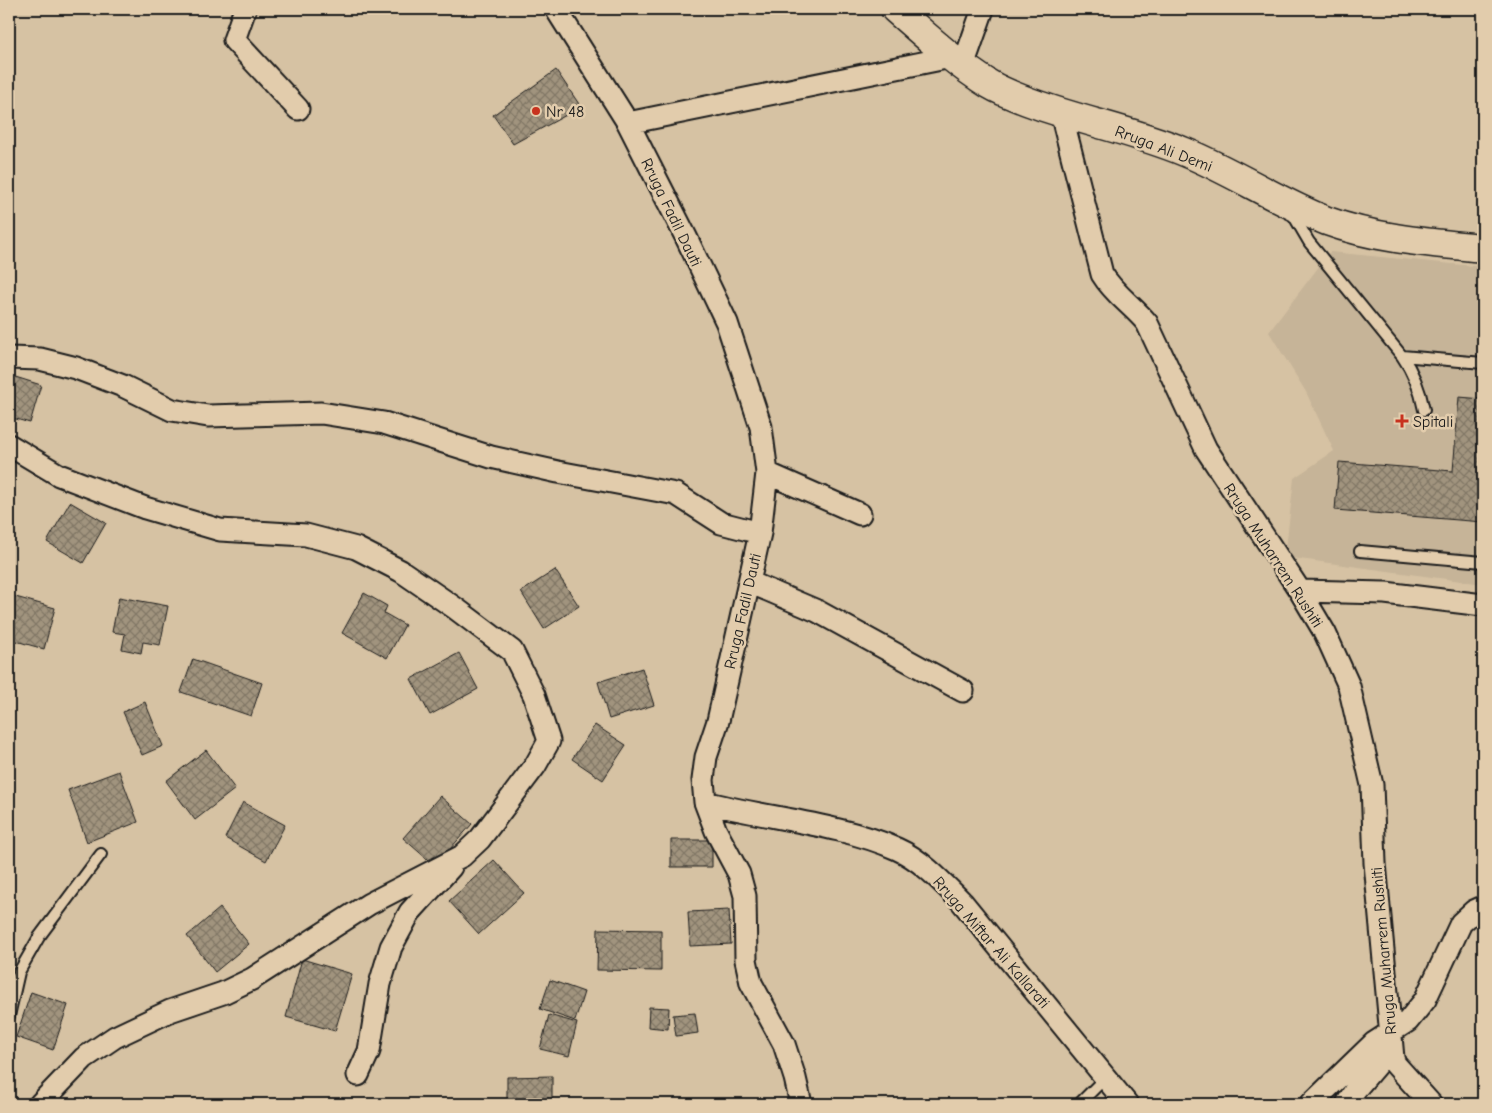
<svg xmlns="http://www.w3.org/2000/svg" width="1492" height="1113" font-family="'Comic Neue',sans-serif">
<defs>
<pattern id="building-cross-hatch" width="8" height="8" patternUnits="userSpaceOnUse" patternTransform="scale(1.25)"><rect width="8" height="8" fill="#a1947e"/><path d="M0 0l8 8M0 8l8-8" fill="none" stroke="#827866"/></pattern>
</defs>
<rect width="100%" height="100%" fill="#d6c2a3"/>
<filter id="ink" filterUnits="userSpaceOnUse"><feTurbulence type="fractalNoise" baseFrequency=".02" numOctaves="2"/><feDisplacementMap in="SourceGraphic" scale="10" xChannelSelector="R" yChannelSelector="G"/><feConvolveMatrix kernelMatrix="1 2 1 2 8 2 1 2 1" color-interpolation-filters="sRGB"/></filter>
<g filter="url(#ink)">
<!-- built -->
<path fill="#c6b498" d="M 1330,252 L 1483,267 L 1483,584 L 1285,557 L 1294,478 L 1334,451 L 1306,392 L 1269,332 Z"/>
<!-- building -->
<path fill="url(#building-cross-hatch)" stroke="#1c1c1c" d="M 556,70 L 581,107 L 513,144 L 493,115 Z
M 9,375 L 41,385 L 30,423 L 9,417 Z
M 1459,397 L 1483,399 L 1483,522 L 1335,510 L 1339,462 L 1453,471 Z
M 70,502 L 106,523 L 83,563 L 47,542 Z
M 555,570 L 579,606 L 544,629 L 521,592 Z
M 364,593 L 387,606 L 384,613 L 405,625 L 387,658 L 342,633 Z
M 12,596 L 55,608 L 44,649 L 9,639 L 9,606 Z
M 119,597 L 168,606 L 160,645 L 143,642 L 141,653 L 122,649 L 125,634 L 112,632 Z
M 459,653 L 478,689 L 430,715 L 411,679 Z
M 193,659 L 262,683 L 251,716 L 181,692 Z
M 642,668 L 654,705 L 609,719 L 598,682 Z
M 145,702 L 163,746 L 142,755 L 123,712 Z
M 595,725 L 626,745 L 603,780 L 572,759 Z
M 206,750 L 235,789 L 195,820 L 166,781 Z
M 119,771 L 138,822 L 87,842 L 68,790 Z
M 440,796 L 472,824 L 435,866 L 403,838 Z
M 243,802 L 285,825 L 266,861 L 225,838 Z
M 671,840 L 712,840 L 712,867 L 671,867 Z
M 494,860 L 524,893 L 479,934 L 449,901 Z
M 220,908 L 249,944 L 215,972 L 187,936 Z
M 729,910 L 731,944 L 690,946 L 688,912 Z
M 598,929 L 661,930 L 661,971 L 597,970 Z
M 302,959 L 352,974 L 335,1031 L 286,1017 Z
M 550,980 L 584,992 L 575,1021 L 540,1009 Z
M 31,992 L 68,1005 L 53,1050 L 16,1037 Z
M 649,1007 L 669,1008 L 668,1029 L 648,1027 Z
M 695,1013 L 698,1033 L 676,1036 L 673,1015 Z
M 549,1015 L 577,1023 L 569,1056 L 540,1049 Z
M 552,1076 L 552,1104 L 507,1104 L 507,1077 Z"/>
<g fill="none" stroke-linecap="round" stroke-linejoin="round">
<defs>
<path id="service" d="M 1292,213 L 1309,242 L 1402,356 C 1414,373 1420,389 1424,410
M 1402,356 L 1483,363
M 1360,551 L 1483,562
M 9,1016 L 19,972 L 39,937 L 101,854
M 1079,1104 L 1105,1078"/>
<path id="minor" d="M 245,9 L 234,40 L 298,109
M 556,9 L 628,123 L 686,237 L 727,323 L 761,427 L 767,473 L 760,533 L 718,721 L 706,757 L 703,780 L 705,802 L 716,831 L 739,874 L 745,896 L 746,960 L 751,983 L 784,1044 L 795,1078 L 801,1104
M 963,66 L 983,9
M 1061,113 L 1102,274 C 1114,294 1133,306 1147,323 L 1206,449 L 1300,591 L 1325,633 L 1349,686 L 1372,785 L 1375,863 L 1393,1058 L 1395,1064 L 1431,1104
M 628,123 L 951,57
M 9,358 L 40,359 L 76,368 L 123,386 L 172,410 L 208,416 L 321,413 L 384,423 L 491,457 L 558,472 L 676,494 L 721,523 L 760,533
M 9,445 L 59,475 L 145,508 L 220,530 L 306,535 L 356,548 L 401,571 L 455,608 L 512,651 L 534,695 L 549,741 L 535,766 L 480,839 L 462,856 L 369,904 L 252,979 L 223,993 L 170,1011 L 115,1037 L 84,1058 L 40,1104
M 767,473 L 860,514
M 749,582 L 817,611 L 963,691
M 1300,591 L 1385,593 L 1483,605
M 705,802 C 765,818 841,824 897,849 C 922,860 943,883 962,902 L 1127,1104
M 358,1075 L 369,1051 L 380,984 L 391,947 L 410,912 L 451,867
M 1311,1104 L 1374,1043 L 1408,1021 L 1425,1000 L 1461,923 L 1474,911 L 1483,907
M 1347,1104 L 1355,1090 L 1383,1057 L 1390,1037"/>
<path id="secondary" d="M 895,9 C 925,35 955,63 989,84 C 1004,93 1021,99 1038,105 C 1086,122 1137,132 1185,152 C 1234,172 1278,202 1327,221 C 1376,239 1432,243 1483,248"/>
</defs>
<!-- service casing -->
<use href="#service" stroke="#1c1c1c" stroke-width="14"/>
<!-- minor casing -->
<use href="#minor" stroke="#1c1c1c" stroke-width="25"/>
<!-- secondary casing -->
<use href="#secondary" stroke="#1c1c1c" stroke-width="31"/>
<!-- service -->
<use href="#service" stroke="#e2ccac" stroke-width="10"/>
<!-- minor -->
<use href="#minor" stroke="#e2ccac" stroke-width="21"/>
<!-- secondary -->
<use href="#secondary" stroke="#e2ccac" stroke-width="28"/>
</g>
</g>
<!-- markers -->
<g fill="#c8321e" stroke="#e2ccac" stroke-width="2">
<circle cx="536" cy="111" r="5"/>
<path d="M1399.5 413.5h5v5h5v5h-5v5h-5v-5h-5v-5h5z"/>
</g>
<g text-anchor="middle" stroke-width="5" stroke-linejoin="round" paint-order="stroke">
<!-- poi labels -->
<g font-size="16" fill="#1c1c1c" stroke="#e2ccac" text-anchor="start">
<text x="546" y="117">Nr 48</text>
<text x="1413" y="427">Spitali</text>
</g>
<!-- street labels -->
<g font-size="16" fill="#1c1c1c" stroke="#e2ccac">
<text transform="translate(1164 148) rotate(21)" y="6">Rruga Ali Demi</text>
<text transform="translate(672 212) rotate(64)" y="6">Rruga Fadil Dauti</text>
<text transform="translate(1274 555) rotate(57)" y="6">Rruga Muharrem Rushiti</text>
<text transform="translate(742 611) rotate(-77)" y="6">Rruga Fadil Dauti</text>
<text transform="translate(992 942) rotate(49)" y="6">Rruga Miftar Ali Kallarati</text>
<text transform="translate(1383 951) rotate(-95)" y="6">Rruga Muharrem Rushiti</text>
</g>
</g>
<!-- margin -->
<rect width="1492" height="1113" fill="none" stroke="#e2ccac" stroke-width="30"/>
<rect x="15" y="15" width="1462" height="1083" fill="none" stroke="#1c1c1c" stroke-width="2" filter="url(#ink)"/>
</svg>
